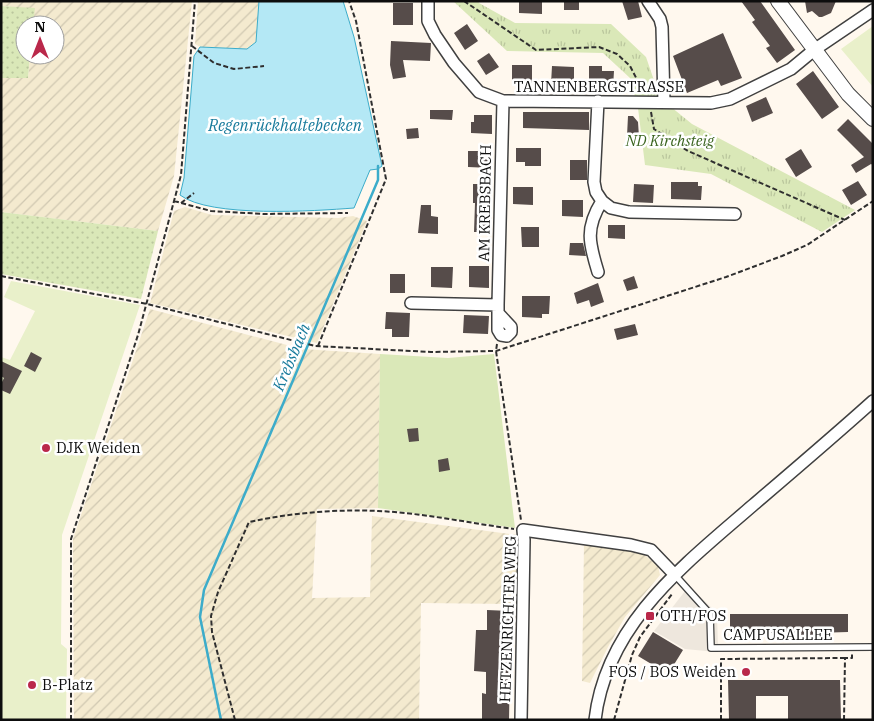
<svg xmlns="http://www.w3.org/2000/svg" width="874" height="721" font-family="'IBM Plex Serif',serif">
<defs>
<pattern id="farmland-furrows" width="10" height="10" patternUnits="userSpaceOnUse" patternTransform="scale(1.25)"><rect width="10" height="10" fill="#f4eacf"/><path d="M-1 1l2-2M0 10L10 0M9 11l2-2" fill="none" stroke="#d0c8b1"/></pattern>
<pattern id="park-tufts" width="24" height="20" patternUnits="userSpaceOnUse" patternTransform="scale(1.25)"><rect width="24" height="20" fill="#dae8b8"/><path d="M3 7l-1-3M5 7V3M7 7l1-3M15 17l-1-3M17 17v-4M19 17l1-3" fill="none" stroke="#bac69d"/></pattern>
<pattern id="garden-dots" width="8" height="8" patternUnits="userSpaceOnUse" patternTransform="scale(1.25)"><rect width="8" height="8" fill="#dae8b8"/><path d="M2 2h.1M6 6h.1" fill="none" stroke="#bac69d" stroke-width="1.8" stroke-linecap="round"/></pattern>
</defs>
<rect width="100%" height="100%" fill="#fff8ee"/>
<!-- farmland -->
<path fill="url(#farmland-furrows)" d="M 1,1 L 192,1 L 174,176 L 158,231 L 1,212 L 1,78 L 28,78 L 30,55 L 55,55 L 55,25 L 33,25 L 34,9 L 1,6 Z
M 198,1 L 259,1 L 257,42 L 247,49 L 200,47 L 195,44 Z
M 185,207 L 212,215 L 338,218 L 353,216 L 367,221 L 317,343 L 150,303 L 174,211 Z
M 150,309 L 302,349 L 380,354 L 378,508 L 317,509 L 312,598 L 370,597 L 372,516 L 517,535 L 518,543 L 518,604 L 421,603 L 419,720 L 74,720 L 73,539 Z
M 584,544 L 641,552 L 658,566 L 660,575 L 625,617 L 608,647 L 590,683 L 582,681 Z"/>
<!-- grass -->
<path fill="#dae8b8" d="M 380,354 L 448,358 L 494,354 L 515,528 L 378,508 Z"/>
<!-- park -->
<path fill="url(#park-tufts)" d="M 453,1 L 478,1 L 479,3 L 515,23 L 611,24 L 646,57 L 660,98 L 692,124 L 855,210 L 822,232 L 711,174 L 645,165 L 638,108 L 630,78 L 603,53 L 507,51 Z"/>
<!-- garden -->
<path fill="url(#garden-dots)" d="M 1,6 L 35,8 L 33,25 L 25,25 L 25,55 L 30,55 L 28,78 L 1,78 Z
M 1,212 L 158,231 L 141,299 L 1,274 Z"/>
<!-- pitch -->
<path fill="#e9f0ca" d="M 873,26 L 873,87 L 841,49 Z
M 11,281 L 140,305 L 62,535 L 61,644 L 67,649 L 66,720 L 1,720 L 1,357 L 10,360 L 35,311 L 4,297 Z"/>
<!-- plaza -->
<path fill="#eee7dd" d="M 689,586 L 717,613 L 718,648 L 716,652 L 685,649 L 654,631 Z"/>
<!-- water -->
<path fill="#b4e8f5" stroke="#3cacca" d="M 259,1 L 343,1 L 354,37 L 382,166 L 378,169 L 370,170 L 354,208 C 315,211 210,218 180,195 L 184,178 L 194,56 L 200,47 L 247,49 L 256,42 Z"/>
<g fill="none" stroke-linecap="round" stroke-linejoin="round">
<!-- stream -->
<path stroke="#3cacca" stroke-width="2.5" d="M 221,720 L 200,617 L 204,590 L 378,180 L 378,166"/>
</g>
<!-- building -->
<path fill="#564c4a" d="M 519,1 L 542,1 L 542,14 L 519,13 Z
M 564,1 L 579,1 L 579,10 L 564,10 Z
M 622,1 L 638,1 L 642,17 L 628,20 Z
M 741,1 L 760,1 L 795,50 L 777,63 L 766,48 L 770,46 L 752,22 L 755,20 Z
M 805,1 L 836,1 L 831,13 L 822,17 L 819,17 L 812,11 L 807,13 Z
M 393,3 L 413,3 L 413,25 L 393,25 Z
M 467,24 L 478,41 L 465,50 L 454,33 Z
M 723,33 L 742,78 L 721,86 L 718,80 L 687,93 L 673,56 Z
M 391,41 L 431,43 L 430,61 L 403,60 L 406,77 L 393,79 L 390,65 Z
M 489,53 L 499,67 L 486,75 L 477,61 Z
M 512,65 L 532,65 L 532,83 L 512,83 Z
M 552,66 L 574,67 L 574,84 L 551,84 Z
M 589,66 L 602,66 L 602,71 L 614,71 L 613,87 L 601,87 L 602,82 L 589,82 Z
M 813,71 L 839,107 L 822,119 L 796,84 Z
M 766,97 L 773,113 L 752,122 L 746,106 Z
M 430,110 L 453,110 L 452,120 L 430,119 Z
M 523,112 L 589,112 L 589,130 L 523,128 Z
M 474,115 L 492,115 L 492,134 L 471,133 L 471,122 L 474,122 Z
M 628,116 L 633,116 L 638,122 L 639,137 L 627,136 Z
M 848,119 L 873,144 L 873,165 L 871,164 L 856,173 L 851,165 L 864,157 L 837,130 Z
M 418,128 L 419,138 L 407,139 L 406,129 Z
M 516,148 L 541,148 L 541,166 L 525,166 L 525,162 L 516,162 Z
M 801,149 L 812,167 L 796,177 L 785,159 Z
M 468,151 L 491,151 L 491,168 L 468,167 Z
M 570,160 L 587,160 L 587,180 L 570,180 Z
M 858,181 L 867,195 L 851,205 L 842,190 Z
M 671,182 L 698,182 L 698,186 L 702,186 L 701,200 L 671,199 Z
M 473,184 L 492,184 L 491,232 L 474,232 L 475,203 L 473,203 Z
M 634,184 L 654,185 L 653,203 L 633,202 Z
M 513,187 L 533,187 L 533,205 L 513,204 Z
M 562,200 L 583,200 L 583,217 L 562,216 Z
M 421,205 L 431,205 L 431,216 L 438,217 L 438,234 L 418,233 Z
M 608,225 L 625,225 L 625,239 L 608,238 Z
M 521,227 L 539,227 L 539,247 L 522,247 Z
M 570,243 L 583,243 L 586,256 L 569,255 Z
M 469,266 L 489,266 L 489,288 L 469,287 Z
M 431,267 L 453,267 L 452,288 L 431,287 Z
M 390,274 L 405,274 L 405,293 L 390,293 Z
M 634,276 L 638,288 L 627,291 L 623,280 Z
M 598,283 L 604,302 L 591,307 L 589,300 L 577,304 L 574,293 Z
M 522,296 L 550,296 L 549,314 L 542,314 L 542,318 L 522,317 Z
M 386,312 L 410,313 L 409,337 L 392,337 L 392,329 L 385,329 Z
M 464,315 L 489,316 L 488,334 L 463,333 Z
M 635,324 L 638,335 L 617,340 L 614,329 Z
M 31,352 L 42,358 L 35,372 L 24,366 Z
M 1,361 L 22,371 L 10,394 L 1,390 L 1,384 L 4,378 L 1,376 Z
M 418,428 L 419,441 L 409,442 L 407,429 Z
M 448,458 L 450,470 L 439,472 L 438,460 Z
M 487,610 L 511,611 L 509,720 L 482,720 L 482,693 L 486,694 L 486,672 L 474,671 L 476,630 L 487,630 Z
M 730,614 L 848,614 L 848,632 L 815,633 L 815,641 L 797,641 L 797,633 L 730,633 Z
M 653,632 L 683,650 L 670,671 L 665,668 L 663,671 L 638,656 Z
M 728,680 L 840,680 L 841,720 L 788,720 L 788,696 L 756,696 L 756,720 L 729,720 Z"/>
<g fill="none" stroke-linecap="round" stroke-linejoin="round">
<defs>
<path id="service" d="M 674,574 L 710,614 L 711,648 L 873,647"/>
<path id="minor" d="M 428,1 L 428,21 L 435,35 L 454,63 L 479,92 L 503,101 L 711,103 L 730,99 L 791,69 L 814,50 L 873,10
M 648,1 L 660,19 L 662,27 L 664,102
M 602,201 L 611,208 L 629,212 L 735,214
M 598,272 C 589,243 585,228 602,201 L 596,192 L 594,182 L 598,101
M 411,303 L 498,305
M 498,313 L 511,327 L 511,332 L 507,336 L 501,335 L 498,330 L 498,305 L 503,101
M 521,720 L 524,540 L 523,530 L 631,545 L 651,550 L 674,574
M 595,720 C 606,624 684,565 752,506 C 793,471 833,437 873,401"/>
<path id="tertiary" d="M 778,1 L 848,94 L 873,119"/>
</defs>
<!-- service casing -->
<use href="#service" stroke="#404040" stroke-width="8"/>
<!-- minor casing -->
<use href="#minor" stroke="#404040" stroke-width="14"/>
<!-- tertiary casing -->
<use href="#tertiary" stroke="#404040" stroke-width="16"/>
<!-- path -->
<path stroke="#2f2f2f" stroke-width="2" stroke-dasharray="5 2.5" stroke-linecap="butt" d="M 464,1 L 536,50 L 599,47 L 617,54 L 630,66 L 644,93
M 192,46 L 214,63 L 234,69 L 264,66
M 651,112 L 654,129 L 688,151 L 845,220
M 174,201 L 211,211 L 264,214 L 348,213
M 181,203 L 194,193
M 1,276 L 147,304 L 315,346 L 431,352 L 496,351 L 726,277 L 782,256 L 807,245 L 873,201
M 497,344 L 496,351 L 521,520
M 318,346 L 386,179 L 356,21 L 349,1
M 71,720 L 71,539 L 138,335 L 181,175 L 195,1
M 235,720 L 212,632 L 211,616 L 218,592 L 249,522 C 291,513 335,509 378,511 C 423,513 469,523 514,529
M 614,720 L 632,655 L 640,637 L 672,594
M 721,720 L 721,659 L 845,658
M 844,720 L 845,658 L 852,658 L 852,654"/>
<!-- service -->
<use href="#service" stroke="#fff" stroke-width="5.5"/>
<!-- minor -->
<use href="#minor" stroke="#fff" stroke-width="11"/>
<!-- tertiary -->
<use href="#tertiary" stroke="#fff" stroke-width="14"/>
</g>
<!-- markers -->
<g fill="#ba284a" stroke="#fff" stroke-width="2">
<circle cx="46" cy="448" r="5"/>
<rect x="645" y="611" width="10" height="10" rx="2.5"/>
<circle cx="746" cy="672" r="5"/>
<circle cx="32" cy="685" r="5"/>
</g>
<g text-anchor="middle" stroke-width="5" stroke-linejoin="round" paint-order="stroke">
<!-- street labels -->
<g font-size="15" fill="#0d0d0d" stroke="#fff">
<text x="599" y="92">TANNENBERGSTRASSE</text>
<text transform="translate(485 203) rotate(-89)" y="5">AM KREBSBACH</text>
<text transform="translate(508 619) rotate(-88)" y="5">HETZENRICHTER WEG</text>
<text x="778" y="640">CAMPUSALLEE</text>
</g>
<!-- park labels -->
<g font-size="15" font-style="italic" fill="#3a641f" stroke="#fff">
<text x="670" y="146">ND Kirchsteig</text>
</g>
<!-- poi labels -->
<g font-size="15" fill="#0d0d0d" stroke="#fff" text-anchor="start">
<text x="56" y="453">DJK Weiden</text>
<text x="660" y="621">OTH/FOS</text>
<text x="736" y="677" text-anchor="end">FOS / BOS Weiden</text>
<text x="42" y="690">B-Platz</text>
</g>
<!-- water labels -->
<g font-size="16" font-style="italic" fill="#197b9c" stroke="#fff">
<text x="285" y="131">Regenrückhaltebecken</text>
<text transform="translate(291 357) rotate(-67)" y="6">Krebsbach</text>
</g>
</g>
<!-- border -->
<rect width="874" height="721" fill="none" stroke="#0d0d0d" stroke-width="5"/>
<!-- north arrow -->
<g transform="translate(40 40)"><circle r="24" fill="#ffffff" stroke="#9e9e9e"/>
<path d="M0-4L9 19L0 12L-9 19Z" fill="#ba284a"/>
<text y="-8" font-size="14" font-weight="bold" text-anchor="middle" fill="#0d0d0d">N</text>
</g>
</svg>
